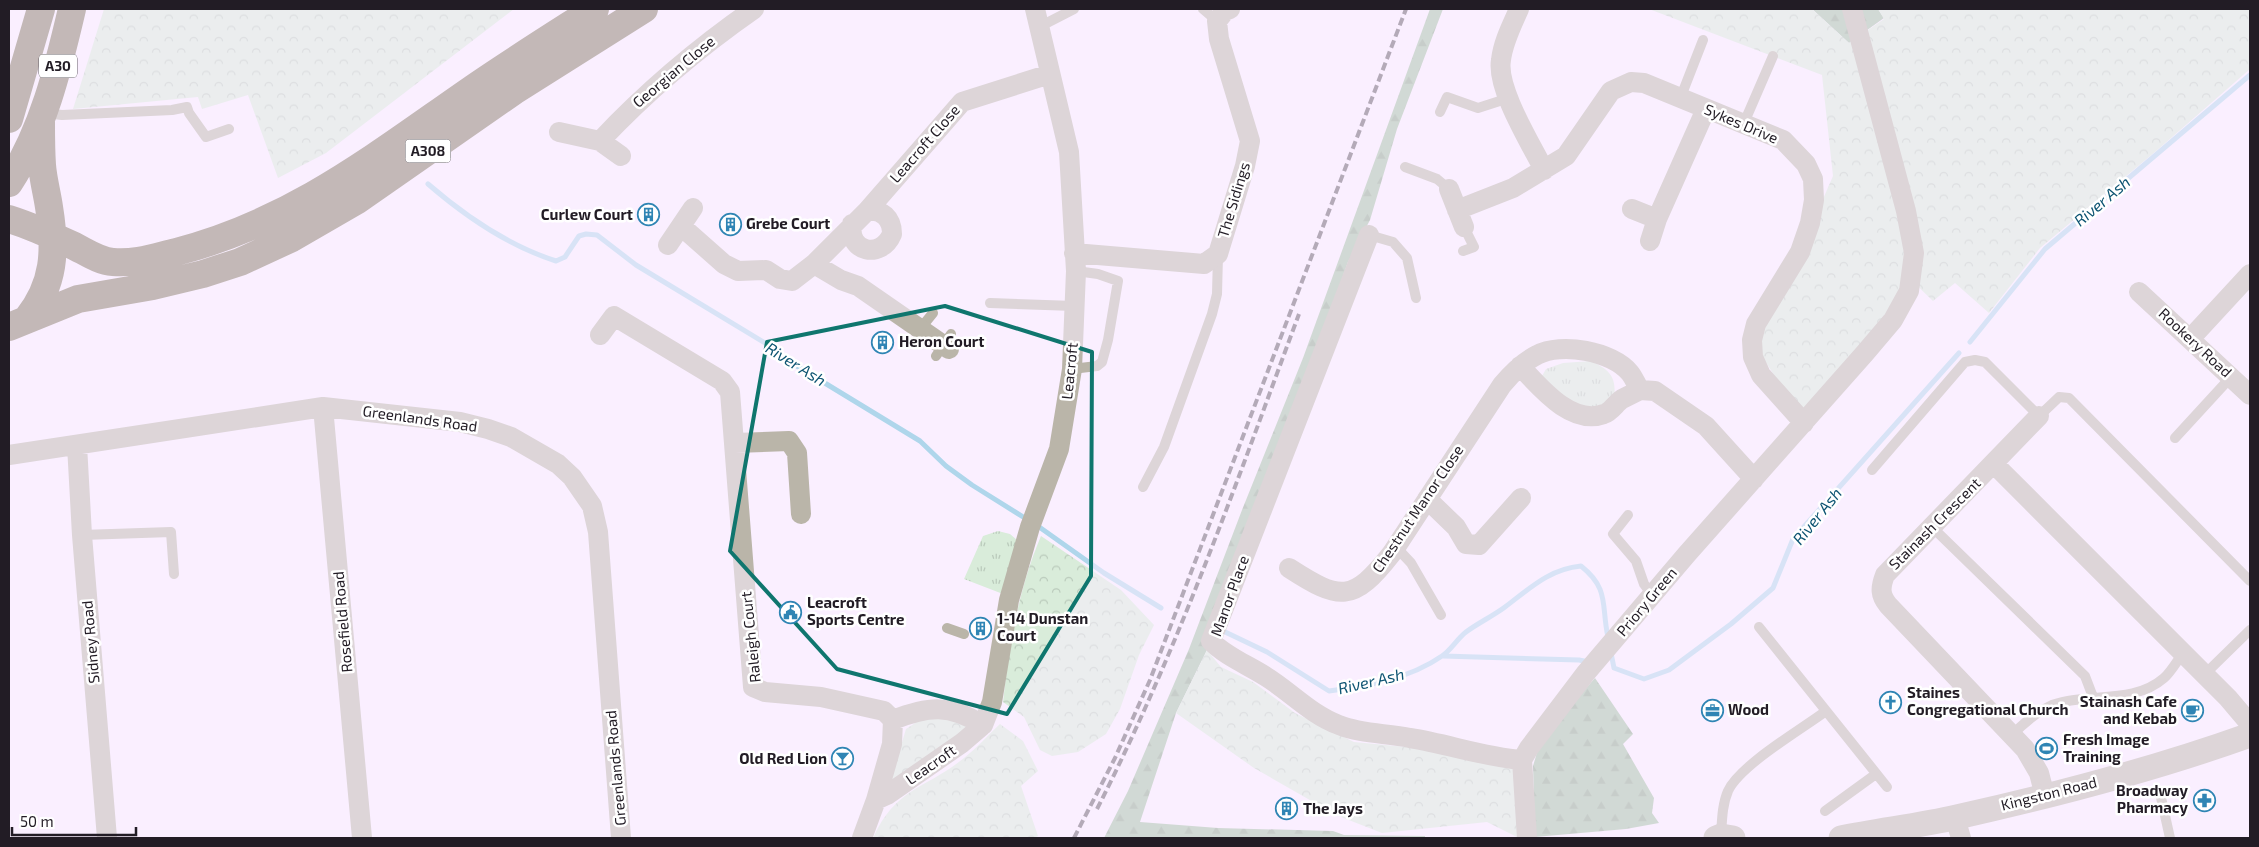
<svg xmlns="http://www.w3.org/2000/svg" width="2259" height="847" font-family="'Exo 2',sans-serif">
<defs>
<pattern id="grass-tufts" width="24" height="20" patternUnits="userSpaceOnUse" patternTransform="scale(1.25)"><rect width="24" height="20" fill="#d9ecda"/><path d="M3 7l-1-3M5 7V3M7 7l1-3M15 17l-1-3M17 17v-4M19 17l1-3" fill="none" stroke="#bacabb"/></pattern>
<pattern id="forest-firs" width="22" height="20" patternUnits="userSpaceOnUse" patternTransform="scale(1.25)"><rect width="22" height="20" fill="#a1bfa2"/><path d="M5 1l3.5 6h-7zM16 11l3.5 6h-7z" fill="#8aa48b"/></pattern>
<pattern id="park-crowns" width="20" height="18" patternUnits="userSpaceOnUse" patternTransform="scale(1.25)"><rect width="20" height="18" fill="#d9ecda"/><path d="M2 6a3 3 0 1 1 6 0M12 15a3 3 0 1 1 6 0" fill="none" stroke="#bacabb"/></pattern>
</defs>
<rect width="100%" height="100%" fill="#faefff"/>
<!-- grass -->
<path fill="url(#grass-tufts)" d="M 1591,361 C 1610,370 1617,377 1614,399 L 1603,409 L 1578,409 L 1542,376 L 1546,369 L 1563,363 Z
M 998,531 L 1010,534 L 1017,540 L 1003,594 L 964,579 L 983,536 Z"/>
<!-- forest -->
<path fill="url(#forest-firs)" d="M 1430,9 L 1443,9 L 1397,129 L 1370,220 L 1348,262 L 1207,650 L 1176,713 L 1140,822 L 1218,828 L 1333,831 L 1344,835 L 1425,836 L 1425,838 L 1104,838 L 1128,791 L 1189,649 L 1242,510 L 1303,358 Z
M 1812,9 L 1878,9 L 1884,18 L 1849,43 Z
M 1595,678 L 1633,734 L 1623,744 L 1654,798 L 1652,813 L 1659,823 L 1626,829 L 1535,837 L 1533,766 L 1541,739 Z"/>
<!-- park -->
<path fill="url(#park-crowns)" d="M 104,9 L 514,9 L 326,153 L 278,178 L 248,95 L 202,109 L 198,97 L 73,109 Z
M 1649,9 L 1812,9 L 1849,43 L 1884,19 L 1878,9 L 2250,9 L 2250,69 L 2155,152 L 2040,248 L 1989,313 L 1955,283 L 1933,301 L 1907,276 L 1884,331 L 1804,423 L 1752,340 L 1800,252 L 1833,176 L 1822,75 Z
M 1041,536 L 1121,590 L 1154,625 L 1139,655 L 1120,709 L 1106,734 L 1078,752 L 1052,756 L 1040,750 L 1024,717 L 1003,702 C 1009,646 1019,587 1041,536 Z
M 1207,650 L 1221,667 L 1253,682 L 1295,713 L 1354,742 L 1428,749 L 1519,764 L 1517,837 L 1487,822 L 1382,833 L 1336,815 L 1254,768 L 1176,713 Z
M 924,717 L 943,717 L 971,725 L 899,781 L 891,779 L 906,729 Z
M 1000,724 L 1023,741 L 1038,771 L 1021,786 L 1038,836 L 1034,838 L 873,838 C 896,787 926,789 964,758 C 977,748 988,735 1000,724 Z"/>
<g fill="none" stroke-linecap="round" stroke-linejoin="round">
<!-- stream -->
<path stroke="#afd6eb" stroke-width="5" d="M 428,184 C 465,216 509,246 556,261 L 565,257 L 579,236 L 586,234 L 597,235 L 636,265 L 775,349 L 787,360 L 920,441 L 946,466 L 972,485 L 1028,520
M 1970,342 L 2045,249 L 2250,75
M 1035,524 L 1104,573 L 1161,608
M 1221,630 L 1267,652 L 1329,691 C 1367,686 1409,679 1442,656 C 1451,650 1457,639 1466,632 C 1478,623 1493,616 1505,607 C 1529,589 1549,569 1581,566 C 1610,589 1601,606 1608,637
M 1611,653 L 1614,668 L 1644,679 L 1669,670 L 1731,624 L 1773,588 L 1793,539 L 1959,353
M 1443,656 L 1579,660 L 1589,662"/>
<!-- service -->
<path stroke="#bab5a9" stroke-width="10" d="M 1203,9 L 1217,21
M 1039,27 L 1074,9
M 1680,99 L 1703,40
M 1440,112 L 1447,97 L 1478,108 L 1509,98
M 45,113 L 62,115 L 172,110 L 187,107 L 189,113 L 206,137 L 229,129
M 1744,123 L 1773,56
M 1405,167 L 1437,179 L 1449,189
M 1369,235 L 1393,242 L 1407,258 L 1416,298
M 1463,251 L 1474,247 L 1464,227
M 990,303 L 1074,306
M 920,329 L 933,313
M 936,356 L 951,334
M 1072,369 L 1097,366 L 1102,362 L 1108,340 L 1118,281 L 1098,274 L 1076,271
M 2175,438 L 2231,377
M 1872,470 L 1965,362 L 1975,360 L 1985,362 L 2039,416 L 2059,397 L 2069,398 L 2250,581
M 1143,487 L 1164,447 L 1212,314 L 1217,294 L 1218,255
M 1628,515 L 1613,534 L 1636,561 L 1644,584 L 1653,596
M 1932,527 L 2085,676 L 2093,697
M 82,535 L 171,532 L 174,574
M 1396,547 L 1411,563 L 1441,615
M 1759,627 L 1887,787
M 947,628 L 964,634
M 2204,675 L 2250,630
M 2012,735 C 2024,723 2036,712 2052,705 C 2088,692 2133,705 2164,678 C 2171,672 2177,661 2183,653
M 2160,793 L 2170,838
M 1825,811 L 1876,774
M 1721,836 C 1722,821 1722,805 1728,791 C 1740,765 1802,729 1826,711"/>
<!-- minor -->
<path stroke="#bab5a9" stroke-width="20" d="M 1519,9 C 1512,25 1503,42 1501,60 C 1496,88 1531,144 1544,170
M 559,132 L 600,141 L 621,156
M 600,141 C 647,91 698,48 754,9
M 1449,189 L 1464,227
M 1632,209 L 1657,219
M 1457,210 L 1513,188 L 1566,156 L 1611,91 L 1631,82 L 1644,83 L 1783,140 L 1806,164 L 1813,179 L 1814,200 L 1810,223 L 1800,252 L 1756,324 L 1752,340 L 1753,357 L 1761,375 L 1804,423
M 852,224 C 847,252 881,260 892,234 C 892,218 882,209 867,211
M 681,226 L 724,264 L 738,271 L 766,270 L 780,279 L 792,281 L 814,264 L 867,211 L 962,102 L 1050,74
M 1369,235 L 1211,641 C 1225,656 1248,665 1265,676 C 1291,692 1310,714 1339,725 C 1361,734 1386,733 1410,738 C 1448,744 1484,757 1522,760
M 1650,241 L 1657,219 L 1706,109
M 668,245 L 693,208
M 1074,253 L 1204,264 L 1218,254 L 1245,166 L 1250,141 L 1219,39 L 1217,21 L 1225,11 L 1230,9
M 814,264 L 841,280 L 858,286 L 949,349
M 2139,292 L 2250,395
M 600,335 L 614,316 L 722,381 L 730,392 L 753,687 L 765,692 L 821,697 L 884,711 L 893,720
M 2190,339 L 2250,274
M 1520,366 C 1540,387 1571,426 1604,414 C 1611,412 1616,403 1622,399 C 1628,396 1634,393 1640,390
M 323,407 L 362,838
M 2039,416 L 1885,575 C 1880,588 1880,595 1888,605 L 2025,749 L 2039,773 L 2045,796
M 735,443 L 789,441 L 797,453 L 801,514
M 77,445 L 82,535 L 107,838
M 9,455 L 323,407 L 460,422 L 488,429 L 511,437 L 558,464 L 572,477 L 592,506 L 598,532 L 621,838
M 1994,464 L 2228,698 L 2250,724
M 1427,499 L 1456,527 L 1466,544 L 1479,545 L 1521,498
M 1289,568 C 1340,601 1353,603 1392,553 L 1502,385 C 1512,373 1523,362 1537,355 C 1561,342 1612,351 1630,373 C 1634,378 1636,384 1640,390 L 1655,391 L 1706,426 L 1754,479
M 876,800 L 892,744 L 893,720 C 929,706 949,704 983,725
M 1955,818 L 1961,838
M 862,838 L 876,800 L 887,795 L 962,743 L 983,725 L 992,702 L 1009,600 L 1030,527 L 1059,449 L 1072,369 L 1076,271 L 1069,152 L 1035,9
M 1527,838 L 1522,760 L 1529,748 L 1585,674 L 1687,554 L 1865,353 L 1893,320 L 1909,291 L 1914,253 L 1906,211 L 1852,9"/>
<!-- tertiary -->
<path stroke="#bab5a9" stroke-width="25" d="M 1716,838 L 1721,836 L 1733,838
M 1841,838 C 1879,830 1919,826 1957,817 C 2056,795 2155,769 2250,735"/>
<!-- trunk -->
<path stroke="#80765f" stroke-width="28" d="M 9,119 L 41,9
M 9,183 C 43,131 58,69 72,9
M 9,219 C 31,226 51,235 72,245 C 85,251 98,261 113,262 C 135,264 155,257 176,252 C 296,221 379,153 478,85 C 516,59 556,34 595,9
M 27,319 C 55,284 56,250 49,207 C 47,193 43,179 42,165 C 41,151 41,136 41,122
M 9,327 L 78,299 L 153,286 L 203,274 L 240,262 L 292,238 L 356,201 L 514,91 L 644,9"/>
<!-- rail -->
<path stroke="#5f5863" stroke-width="4" stroke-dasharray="8 4" stroke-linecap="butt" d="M 1097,809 C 1178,650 1237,481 1299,314
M 1074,838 L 1115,758 L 1150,680 L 1406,9"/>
</g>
<!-- marked area -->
<path d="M0 0H2259V847H0ZM 945,306 L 1092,352 L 1091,576 L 1007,714 L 837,669 L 730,551 L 767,342 Z" fill="#faefff" fill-opacity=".55" fill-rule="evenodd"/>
<path fill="none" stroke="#0f766e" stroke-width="4" stroke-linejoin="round" d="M 945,306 L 1092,352 L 1091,576 L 1007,714 L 837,669 L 730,551 L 767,342 Z"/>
<!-- icons -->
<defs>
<symbol id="building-ring" viewBox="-11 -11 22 22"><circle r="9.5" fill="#fff" stroke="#2f85b4" stroke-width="1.5"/><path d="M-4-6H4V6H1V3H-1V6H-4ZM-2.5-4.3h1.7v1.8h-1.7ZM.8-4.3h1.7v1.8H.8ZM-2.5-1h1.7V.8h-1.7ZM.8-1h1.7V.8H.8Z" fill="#2f85b4"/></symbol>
<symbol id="civic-ring" viewBox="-11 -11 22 22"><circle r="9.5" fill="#fff" stroke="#2f85b4" stroke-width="1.5"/><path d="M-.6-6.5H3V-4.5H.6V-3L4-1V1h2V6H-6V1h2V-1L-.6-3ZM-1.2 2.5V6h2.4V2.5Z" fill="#2f85b4"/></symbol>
<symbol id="church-ring" viewBox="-11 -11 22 22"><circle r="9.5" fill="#fff" stroke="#2f85b4" stroke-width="1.5"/><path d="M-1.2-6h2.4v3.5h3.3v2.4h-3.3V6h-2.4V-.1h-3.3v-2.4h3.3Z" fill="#2f85b4"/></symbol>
<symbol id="office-ring" viewBox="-11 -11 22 22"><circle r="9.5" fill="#fff" stroke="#2f85b4" stroke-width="1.5"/><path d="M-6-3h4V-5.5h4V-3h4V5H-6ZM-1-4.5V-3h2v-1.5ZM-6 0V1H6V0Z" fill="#2f85b4"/></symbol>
<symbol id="cafe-ring" viewBox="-11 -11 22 22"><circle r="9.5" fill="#fff" stroke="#2f85b4" stroke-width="1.5"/><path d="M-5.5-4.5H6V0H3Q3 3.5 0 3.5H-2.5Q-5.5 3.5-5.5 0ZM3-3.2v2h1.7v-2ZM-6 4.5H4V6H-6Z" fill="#2f85b4"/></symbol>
<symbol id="stadium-ring" viewBox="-11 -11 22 22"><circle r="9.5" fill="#fff" stroke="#2f85b4" stroke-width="1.5"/><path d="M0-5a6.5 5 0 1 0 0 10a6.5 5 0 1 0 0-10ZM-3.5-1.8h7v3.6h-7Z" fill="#2f85b4"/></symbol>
<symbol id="bar-ring" viewBox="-11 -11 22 22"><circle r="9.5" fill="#fff" stroke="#2f85b4" stroke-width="1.5"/><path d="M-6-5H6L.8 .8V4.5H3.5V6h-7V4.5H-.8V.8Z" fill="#2f85b4"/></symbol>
<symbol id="pharmacy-ring" viewBox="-11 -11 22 22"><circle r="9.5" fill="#fff" stroke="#2f85b4" stroke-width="1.5"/><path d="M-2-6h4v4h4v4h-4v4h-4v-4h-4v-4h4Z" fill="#2f85b4"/></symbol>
</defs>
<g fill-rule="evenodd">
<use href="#building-ring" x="636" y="202" width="25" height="25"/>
<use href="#building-ring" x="718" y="212" width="25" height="25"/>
<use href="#building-ring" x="870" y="330" width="25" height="25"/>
<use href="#civic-ring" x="778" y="600" width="25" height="25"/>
<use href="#building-ring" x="968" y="616" width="25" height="25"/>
<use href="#church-ring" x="1878" y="690" width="25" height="25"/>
<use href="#office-ring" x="1700" y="698" width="25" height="25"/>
<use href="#cafe-ring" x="2180" y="698" width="25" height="25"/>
<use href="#stadium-ring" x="2034" y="736" width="25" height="25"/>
<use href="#bar-ring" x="830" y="746" width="25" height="25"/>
<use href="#pharmacy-ring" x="2192" y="788" width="25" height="25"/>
<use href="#building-ring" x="1274" y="796" width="25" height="25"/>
</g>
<g text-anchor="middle" stroke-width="5" stroke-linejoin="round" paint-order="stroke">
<!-- shield labels -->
<g fill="#fff" stroke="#646066" stroke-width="1">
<rect x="39" y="54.5" width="38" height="23" rx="4"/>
<rect x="405.5" y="139.5" width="45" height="23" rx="4"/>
</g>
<g font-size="14" font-weight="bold" fill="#221c25">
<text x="58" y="71">A30</text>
<text x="428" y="156">A308</text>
</g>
<!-- street labels -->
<g font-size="15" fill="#221c25" stroke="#fff">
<text transform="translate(674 72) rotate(-40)" y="5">Georgian Close</text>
<text transform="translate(1741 124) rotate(23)" y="5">Sykes Drive</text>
<text transform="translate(925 144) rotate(-49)" y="5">Leacroft Close</text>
<text transform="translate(1234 200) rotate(-73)" y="5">The Sidings</text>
<text transform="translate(2195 343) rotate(43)" y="5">Rookery Road</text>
<text transform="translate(1070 371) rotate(-84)" y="5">Leacroft</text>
<text transform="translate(420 419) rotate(8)" y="5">Greenlands Road</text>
<text transform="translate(1418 509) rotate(-56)" y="5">Chestnut Manor Close</text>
<text transform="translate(1935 524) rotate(-45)" y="5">Stainash Crescent</text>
<text transform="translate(1230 596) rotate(-70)" y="5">Manor Place</text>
<text transform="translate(1647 602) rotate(-50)" y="5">Priory Green</text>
<text transform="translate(343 622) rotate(-95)" y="5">Rosefield Road</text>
<text transform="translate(751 637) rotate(-96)" y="5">Raleigh Court</text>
<text transform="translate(91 642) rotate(-95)" y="5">Sidney Road</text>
<text transform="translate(931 765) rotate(-35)" y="5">Leacroft</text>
<text transform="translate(616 768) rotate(-95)" y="5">Greenlands Road</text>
<text transform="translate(2049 794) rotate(-14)" y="5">Kingston Road</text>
</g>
<!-- poi labels -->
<g font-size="15" font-weight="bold" fill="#221c25" stroke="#fff" text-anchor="start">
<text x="633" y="220" text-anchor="end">Curlew Court</text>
<text x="746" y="229">Grebe Court</text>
<text x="899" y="347">Heron Court</text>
<text x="807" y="608">Leacroft<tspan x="807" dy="17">Sports Centre</tspan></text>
<text x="997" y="624">1-14 Dunstan<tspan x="997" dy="17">Court</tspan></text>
<text x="1907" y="698">Staines<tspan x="1907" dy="17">Congregational Church</tspan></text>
<text x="2177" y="707" text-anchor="end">Stainash Cafe<tspan x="2177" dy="17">and Kebab</tspan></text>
<text x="1728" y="715">Wood</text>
<text x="2063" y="745">Fresh Image<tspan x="2063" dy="17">Training</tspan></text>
<text x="827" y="764" text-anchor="end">Old Red Lion</text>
<text x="2188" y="796" text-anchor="end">Broadway<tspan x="2188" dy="17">Pharmacy</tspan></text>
<text x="1303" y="814">The Jays</text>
</g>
<!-- water labels -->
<g font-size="16" font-style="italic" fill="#0d5472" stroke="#fff">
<text transform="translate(2102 201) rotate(-40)" y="6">River Ash</text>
<text transform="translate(796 364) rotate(32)" y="6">River Ash</text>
<text transform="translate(1817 516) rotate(-51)" y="6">River Ash</text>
<text transform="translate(1371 681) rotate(-13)" y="6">River Ash</text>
</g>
</g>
<!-- border -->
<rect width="2259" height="847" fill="none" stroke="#221c25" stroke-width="20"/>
<!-- scale -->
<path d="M12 827v8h124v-8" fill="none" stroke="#221c25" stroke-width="2.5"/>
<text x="20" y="827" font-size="15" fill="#221c25" stroke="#ffffff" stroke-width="4" paint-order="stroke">50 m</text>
</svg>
